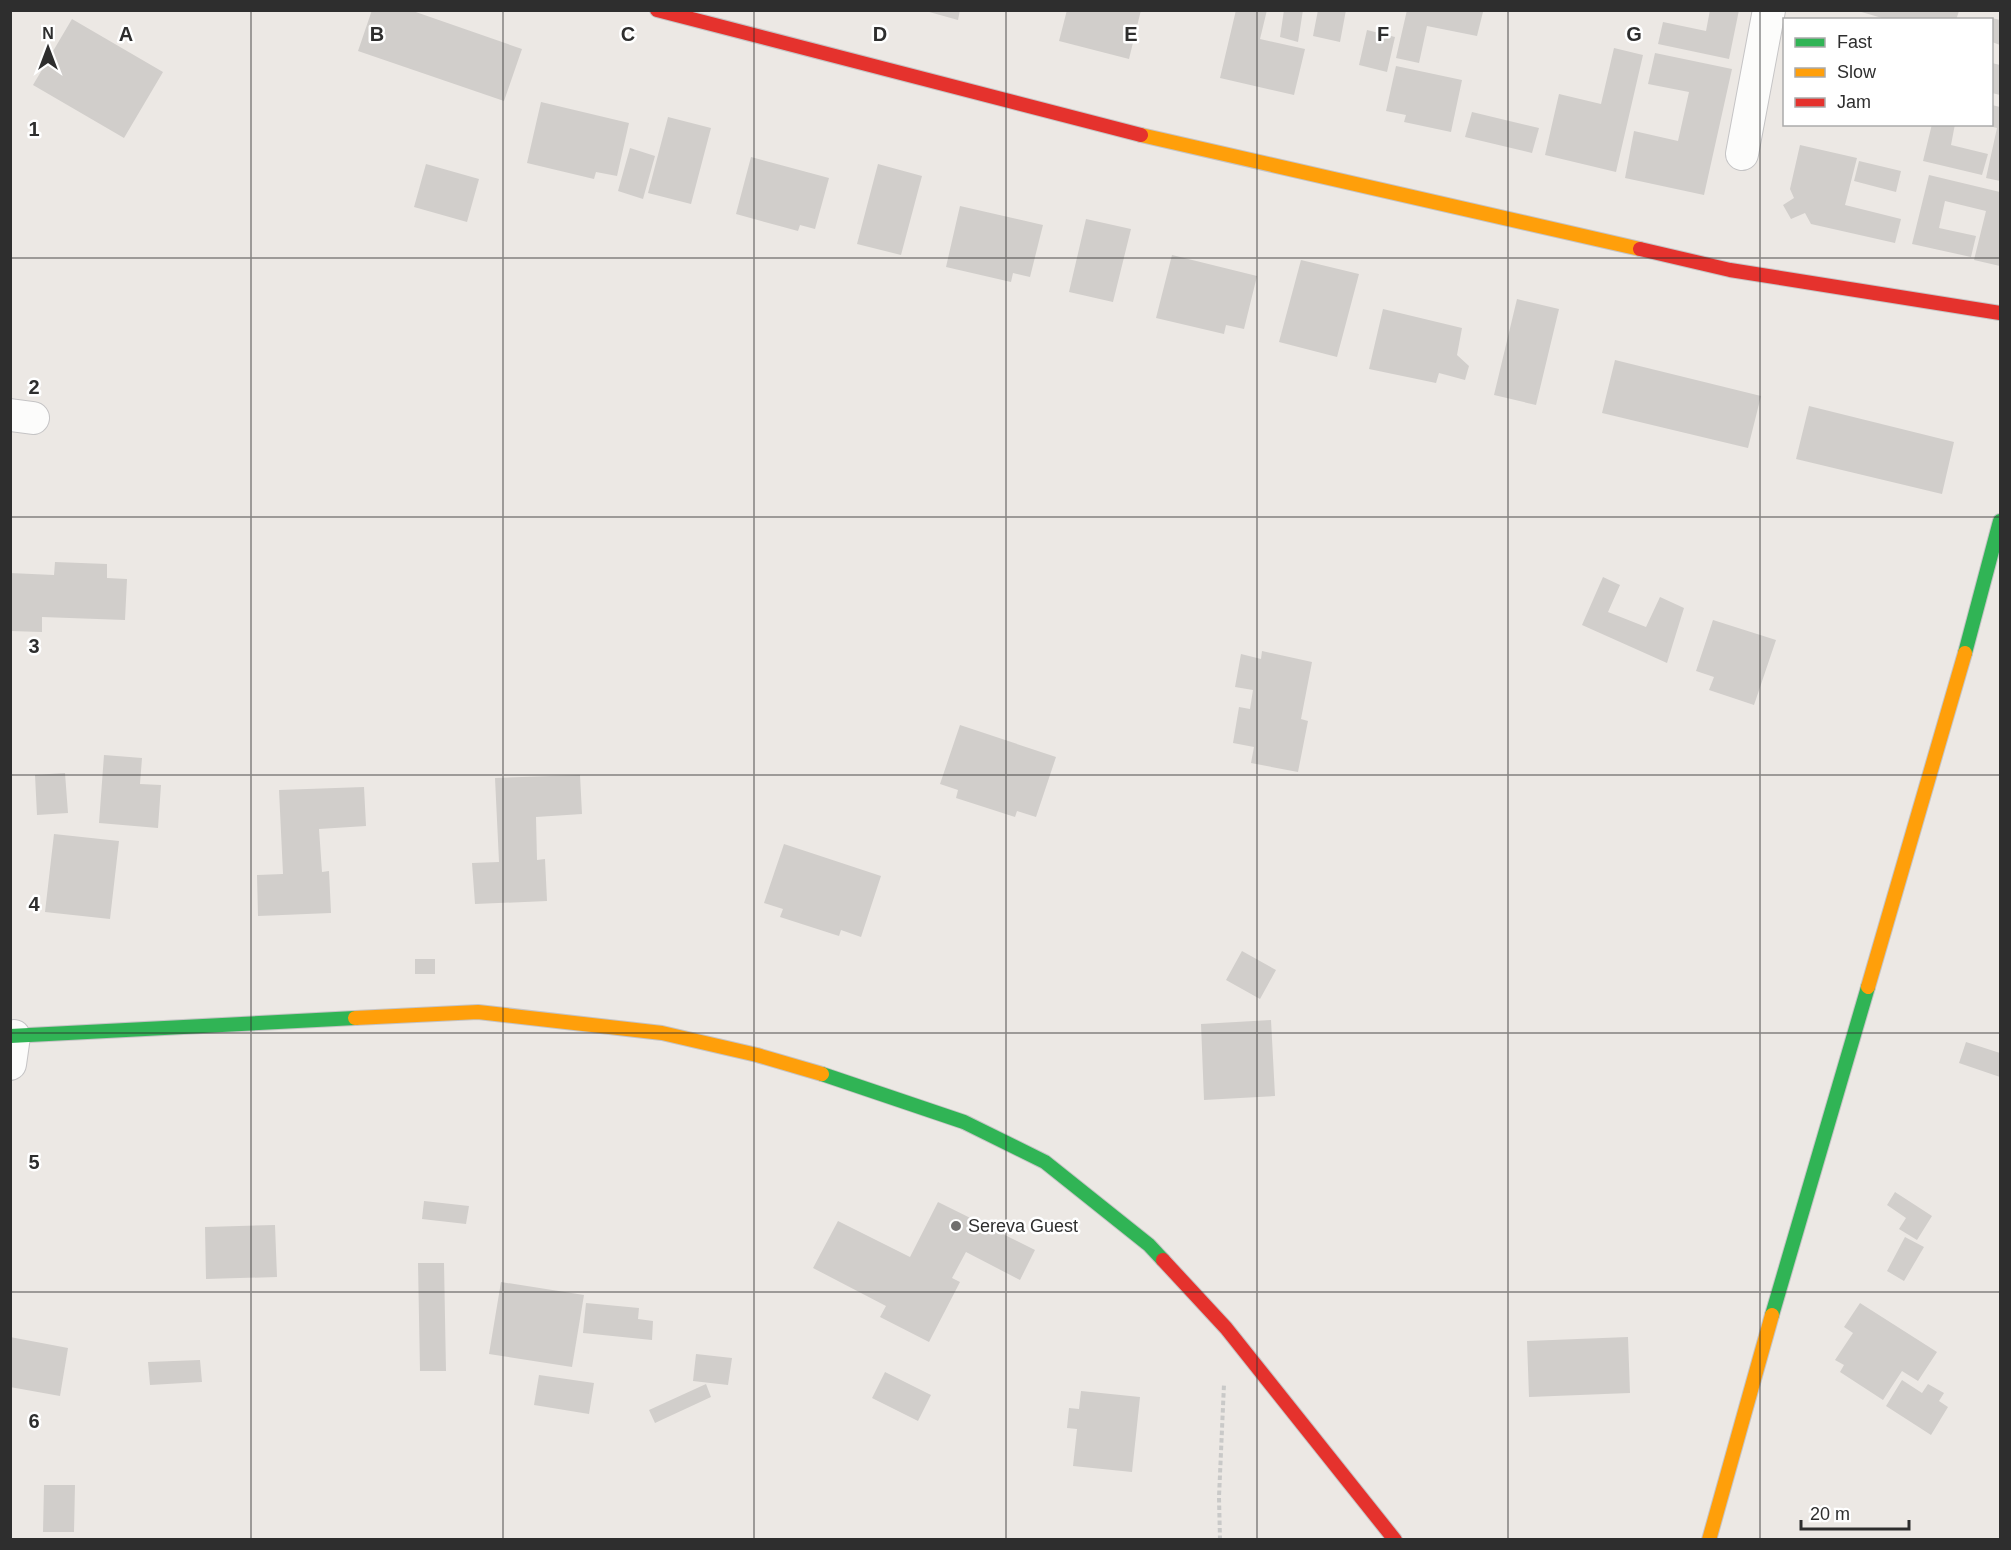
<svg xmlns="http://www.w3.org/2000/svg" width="2011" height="1550" font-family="Arial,sans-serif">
<rect width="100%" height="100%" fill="#ece8e4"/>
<!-- building -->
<path fill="#d1cecb" d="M 372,10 L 410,10 L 522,49 L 504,101 L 358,51 Z
M 922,10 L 960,10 L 958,20 Z
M 1067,10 L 1141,10 L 1129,59 L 1059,41 Z
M 1236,10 L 1267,10 L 1260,39 L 1305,49 L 1294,95 L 1220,78 Z
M 1284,10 L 1303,10 L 1298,42 L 1280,37 Z
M 1318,10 L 1346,10 L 1340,42 L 1313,36 Z
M 1407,10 L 1474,10 L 1483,12 L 1477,36 L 1427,26 L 1419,63 L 1396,58 Z
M 1710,10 L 1739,10 L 1729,59 L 1658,44 L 1663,22 L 1706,31 Z
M 1858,11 L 1858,10 L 1959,11 L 1956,20 L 1889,20 Z
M 1992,18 L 2000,20 L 2000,45 L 1992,42 Z
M 72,19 L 163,72 L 124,138 L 33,85 Z
M 1367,30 L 1395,37 L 1387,72 L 1359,65 Z
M 1614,48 L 1643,55 L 1616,172 L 1545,155 L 1559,94 L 1601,104 Z
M 1655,53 L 1732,69 L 1704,195 L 1625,178 L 1634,131 L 1678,141 L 1689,92 L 1648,84 Z
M 1992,63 L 2000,65 L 2000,95 L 1992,93 Z
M 1396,66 L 1462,80 L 1451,132 L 1404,122 L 1406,115 L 1386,111 Z
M 541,102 L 629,123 L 617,176 L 596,172 L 594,179 L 527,163 Z
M 1992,105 L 2000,107 L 2000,181 L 1986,178 L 1997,128 L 1985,125 L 1992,124 Z
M 1472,112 L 1539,128 L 1532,153 L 1465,137 Z
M 668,117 L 711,128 L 691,204 L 648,193 Z
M 1932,124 L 1955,124 L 1951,145 L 1988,154 L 1982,175 L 1923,161 Z
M 1800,145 L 1857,158 L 1845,205 L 1901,219 L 1895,243 L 1811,224 L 1805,213 L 1791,219 L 1783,205 L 1794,198 L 1790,189 Z
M 630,148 L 655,156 L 643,199 L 618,191 Z
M 751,157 L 829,178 L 815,229 L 800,225 L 798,231 L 736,214 Z
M 1859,161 L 1901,171 L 1896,192 L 1854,181 Z
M 426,164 L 479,179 L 467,222 L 414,207 Z
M 878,164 L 922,176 L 901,255 L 857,244 Z
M 1929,175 L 2000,192 L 2000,266 L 1974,260 L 1986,211 L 1945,201 L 1939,228 L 1976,236 L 1971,257 L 1912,244 Z
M 960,206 L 1043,225 L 1030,277 L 1013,273 L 1011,282 L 946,267 Z
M 1086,219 L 1131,229 L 1113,302 L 1069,292 Z
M 1172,255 L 1257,276 L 1244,329 L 1226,325 L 1224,334 L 1156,318 Z
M 1301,260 L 1359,274 L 1337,357 L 1279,342 Z
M 1517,299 L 1559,309 L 1536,405 L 1494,395 Z
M 1383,309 L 1462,328 L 1457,355 L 1469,366 L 1465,380 L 1439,373 L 1436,383 L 1369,369 Z
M 1615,360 L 1761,396 L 1748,448 L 1602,413 Z
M 1809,406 L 1954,442 L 1942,494 L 1796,459 Z
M 55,562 L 107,564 L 107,578 L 127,579 L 125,620 L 42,617 L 42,632 L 10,631 L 10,573 L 54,575 Z
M 1603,577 L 1620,585 L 1608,612 L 1646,627 L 1660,597 L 1684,608 L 1667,663 L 1582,625 Z
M 1713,620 L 1776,640 L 1754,705 L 1709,690 L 1714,677 L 1696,671 Z
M 1262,651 L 1312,662 L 1301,719 L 1308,721 L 1298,772 L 1251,763 L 1254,747 L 1233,743 L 1239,707 L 1250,709 L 1253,690 L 1235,687 L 1241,654 L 1261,659 Z
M 960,725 L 1056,757 L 1036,817 L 1017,811 L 1015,817 L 956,798 L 958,790 L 940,784 Z
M 104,755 L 142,758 L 140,784 L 161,785 L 158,828 L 99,823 Z
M 65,773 L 68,813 L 37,815 L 35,775 Z
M 580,775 L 582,814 L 536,817 L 537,860 L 545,859 L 547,901 L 475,904 L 472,863 L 499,862 L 495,778 Z
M 364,787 L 366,826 L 319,829 L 322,872 L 329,871 L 331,913 L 258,916 L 257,875 L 283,874 L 279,790 Z
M 54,834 L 119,841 L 110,919 L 45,912 Z
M 784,844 L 881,876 L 861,937 L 841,930 L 839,936 L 780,917 L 783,909 L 764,903 Z
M 1242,951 L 1276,970 L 1260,999 L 1226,980 Z
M 415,959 L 435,959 L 435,974 L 415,974 Z
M 1271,1020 L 1275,1096 L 1204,1100 L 1201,1024 Z
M 1966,1042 L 2000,1053 L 2000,1077 L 1959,1063 Z
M 1895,1192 L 1932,1216 L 1917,1240 L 1899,1229 L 1906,1218 L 1887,1205 Z
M 424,1201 L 469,1206 L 466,1224 L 422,1219 Z
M 938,1202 L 1035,1250 L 1020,1280 L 966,1252 L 952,1278 L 960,1282 L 929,1342 L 880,1317 L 886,1306 L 813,1268 L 838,1221 L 910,1257 Z
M 275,1225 L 277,1277 L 206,1279 L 205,1227 Z
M 1905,1237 L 1924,1247 L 1904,1281 L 1887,1271 Z
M 418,1263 L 444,1263 L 446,1371 L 420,1371 Z
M 501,1282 L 584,1295 L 572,1367 L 489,1354 Z
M 586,1303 L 639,1308 L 638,1319 L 653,1321 L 652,1340 L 583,1333 Z
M 1860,1303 L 1937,1352 L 1918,1381 L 1902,1371 L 1883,1400 L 1840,1372 L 1844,1365 L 1835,1360 L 1853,1333 L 1844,1327 Z
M 10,1337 L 68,1348 L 60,1396 L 10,1387 Z
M 1628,1337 L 1630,1393 L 1529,1397 L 1527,1341 Z
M 696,1354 L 732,1358 L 728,1385 L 693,1381 Z
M 200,1360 L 202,1382 L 150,1385 L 148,1362 Z
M 885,1372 L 931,1395 L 918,1421 L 872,1398 Z
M 539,1375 L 594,1383 L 589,1414 L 534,1405 Z
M 1902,1380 L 1922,1393 L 1928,1384 L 1944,1393 L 1939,1401 L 1948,1407 L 1931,1435 L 1886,1406 Z
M 706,1384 L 711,1397 L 655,1423 L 649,1410 Z
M 1081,1391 L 1140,1397 L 1132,1472 L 1073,1466 L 1077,1429 L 1067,1428 L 1069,1408 L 1079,1409 Z
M 44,1485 L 75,1485 L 74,1532 L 43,1532 Z"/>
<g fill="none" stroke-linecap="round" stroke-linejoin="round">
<defs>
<path id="street" d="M 1742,154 L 1769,10
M 10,415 L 33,418
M 10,1064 L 14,1036"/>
<path id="fast" d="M 1965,653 L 2000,521
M 10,1036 L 355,1018
M 822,1074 L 964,1122 L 1045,1162 L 1149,1245 L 1163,1260
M 1772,1315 L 1868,987"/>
<path id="slow" d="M 1141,135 L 1640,249
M 1868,987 L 1965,653
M 355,1018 L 478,1012 L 662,1033 L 757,1055 L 822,1074
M 1709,1540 L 1772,1315"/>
<path id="jam" d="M 657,10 L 1141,135
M 1640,249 L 1730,270 L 2000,313
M 1163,1260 L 1226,1328 L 1395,1540"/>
</defs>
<!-- street casing -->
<use href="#street" stroke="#c5c4c5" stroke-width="34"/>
<!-- fast casing -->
<use href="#fast" stroke="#c5c4c5" stroke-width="16"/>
<!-- slow casing -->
<use href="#slow" stroke="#c5c4c5" stroke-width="16"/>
<!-- jam casing -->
<use href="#jam" stroke="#c5c4c5" stroke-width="16"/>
<!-- path -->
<path stroke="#c9c9c8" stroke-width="4" stroke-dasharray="4.5 3" stroke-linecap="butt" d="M 1220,1540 L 1219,1497 L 1224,1384"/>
<!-- street -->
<use href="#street" stroke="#fcfcfb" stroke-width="32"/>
<!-- fast -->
<use href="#fast" stroke="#30b455" stroke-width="14"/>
<!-- slow -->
<use href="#slow" stroke="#ff9f0a" stroke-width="14"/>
<!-- jam -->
<use href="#jam" stroke="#e5322d" stroke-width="14"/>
</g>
<!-- grid -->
<path fill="none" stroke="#2e2e2e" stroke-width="1.5" stroke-opacity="0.55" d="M 251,10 L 251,1540M 503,10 L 503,1540M 754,10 L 754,1540M 1006,10 L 1006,1540M 1257,10 L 1257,1540M 1508,10 L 1508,1540M 1760,10 L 1760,1540M 10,258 L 2000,258M 10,517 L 2000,517M 10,775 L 2000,775M 10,1033 L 2000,1033M 10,1292 L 2000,1292"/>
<!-- markers -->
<circle fill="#706f6e" stroke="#fff" stroke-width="2" cx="956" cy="1226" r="6"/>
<g text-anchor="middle" stroke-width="5" stroke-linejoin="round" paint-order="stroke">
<!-- poi labels -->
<g font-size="18" fill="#2e2e2e" stroke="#fff" text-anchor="start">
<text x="968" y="1232">Sereva Guest</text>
</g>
</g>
<g font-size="20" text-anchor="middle" font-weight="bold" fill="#2e2e2e" stroke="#fff" stroke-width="5" stroke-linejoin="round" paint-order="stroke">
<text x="126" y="41">A</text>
<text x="377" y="41">B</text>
<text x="628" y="41">C</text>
<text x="880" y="41">D</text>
<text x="1131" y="41">E</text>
<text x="1383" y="41">F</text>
<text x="1634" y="41">G</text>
<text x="34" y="136">1</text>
<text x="34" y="394">2</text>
<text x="34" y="653">3</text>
<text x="34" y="911">4</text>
<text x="34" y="1169">5</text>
<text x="34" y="1428">6</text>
</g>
<!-- border -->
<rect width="2011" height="1550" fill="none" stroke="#2e2e2e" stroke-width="24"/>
<!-- legend -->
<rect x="1783" y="18" width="210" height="108" fill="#ffffff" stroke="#ababab" stroke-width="1.5"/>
<rect x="1795" y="38" width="30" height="9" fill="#30b455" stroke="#ababab" stroke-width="1.5"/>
<text x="1837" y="48" font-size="18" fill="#2e2e2e">Fast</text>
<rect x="1795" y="68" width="30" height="9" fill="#ff9f0a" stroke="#ababab" stroke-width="1.5"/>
<text x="1837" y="78" font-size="18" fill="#2e2e2e">Slow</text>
<rect x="1795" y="98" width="30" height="9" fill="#e5322d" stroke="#ababab" stroke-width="1.5"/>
<text x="1837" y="108" font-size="18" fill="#2e2e2e">Jam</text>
<!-- north arrow -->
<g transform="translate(48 48)" stroke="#ffffff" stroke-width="4.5" paint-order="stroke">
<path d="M0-4.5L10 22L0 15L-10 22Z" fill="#2e2e2e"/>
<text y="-9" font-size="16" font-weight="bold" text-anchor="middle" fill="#2e2e2e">N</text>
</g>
<!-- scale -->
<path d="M1801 1520v9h108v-9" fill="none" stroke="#2e2e2e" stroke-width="3"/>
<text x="1810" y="1520" font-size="18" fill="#2e2e2e" stroke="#ffffff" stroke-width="4.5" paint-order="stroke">20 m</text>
</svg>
